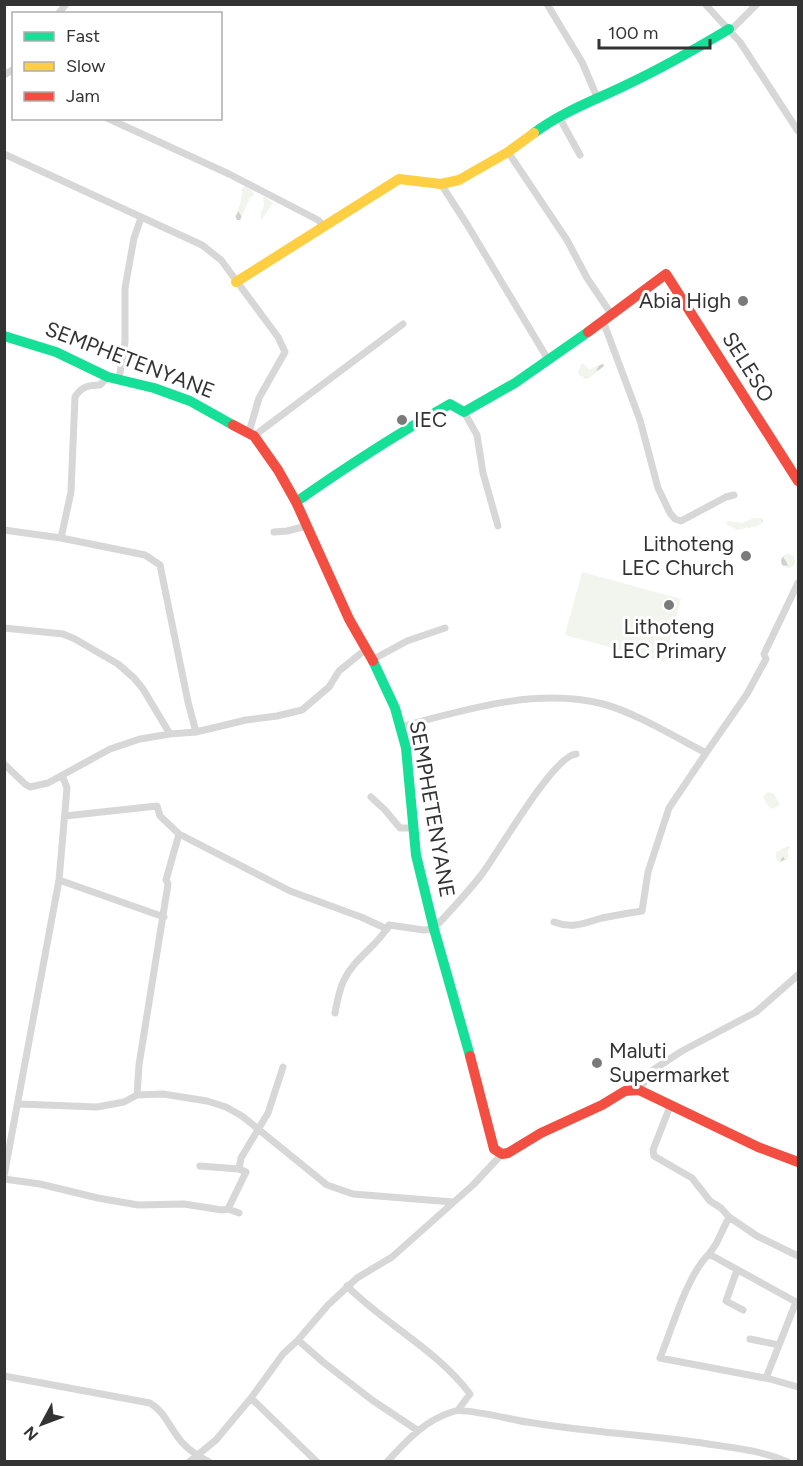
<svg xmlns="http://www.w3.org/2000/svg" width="803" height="1466" font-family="Figtree,sans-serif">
<defs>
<pattern id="forest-firs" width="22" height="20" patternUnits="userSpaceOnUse" patternTransform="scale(1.5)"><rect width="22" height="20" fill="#f1f5ed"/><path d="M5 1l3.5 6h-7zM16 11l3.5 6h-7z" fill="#cfd2cc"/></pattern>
</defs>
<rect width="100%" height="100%" fill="#fff"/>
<!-- grass -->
<path fill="#f1f5ed" d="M 582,572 L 681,599 L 664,662 L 565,635 Z"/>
<!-- forest -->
<path fill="url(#forest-firs)" d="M 246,186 L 253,192 L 254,195 L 250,198 L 240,220 L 237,220 L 235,216 L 240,204 L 243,188 Z
M 263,197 L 265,197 L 273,203 L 261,221 L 261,211 L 264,206 Z
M 582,363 L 589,369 L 603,364 L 605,365 L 588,379 L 579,375 L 578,372 Z
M 754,518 L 761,518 L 764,522 L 757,526 L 737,530 L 726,524 L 728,521 L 742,523 Z
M 698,535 L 701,538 L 701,544 L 695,548 L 692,547 L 691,550 L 686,548 L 680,542 L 682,539 Z
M781 561a7 7 0 1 1 14 0a7 7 0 1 1-14 0Z
M 768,792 L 774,794 L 779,804 L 777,807 L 770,809 L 763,797 L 766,793 Z
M 788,846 L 790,847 L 788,851 L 788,859 L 779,862 L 776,859 L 776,852 Z"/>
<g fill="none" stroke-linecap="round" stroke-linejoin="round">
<!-- street -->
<path stroke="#d7d7d7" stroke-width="7" d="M 547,4 L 582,62 L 597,97
M 705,4 L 740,42 L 798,131
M 58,14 L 66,4
M 730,31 L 757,4
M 4,75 L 14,69
M 559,117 L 580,155
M 107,118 L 229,174 L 318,220 L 323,225
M 508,152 L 567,240 L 587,278 L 612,315
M 4,154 L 202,245 L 221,260 L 278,337 L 285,352 L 259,398 L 249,432
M 441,184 L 468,226 L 549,361
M 603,321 L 640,420 L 658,488 L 670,513 L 675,519 L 681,521 L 726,497 L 734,495
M 119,379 L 125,342 L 125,288 L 134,238 L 141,218
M 464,412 L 477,435 L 483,473 L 498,526
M 254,436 L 403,324
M 4,530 L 61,538 L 71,492 L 75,397 C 81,387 88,385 100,385 L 108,377
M 274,532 L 287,531 L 307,526
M 61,538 L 145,555 L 160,565 L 188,702 L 196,732
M 4,628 L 63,634 L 75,639 L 118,664 L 134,678 L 143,689 L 170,734
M 372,660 L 407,641 L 445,628
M 400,727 C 464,710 537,687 603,704 C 634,712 677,738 706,753 L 747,694 L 766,659 L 764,654 L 798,583
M 4,764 L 25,784 L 30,787 L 48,783 L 110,749 L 140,739 L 170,734 L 196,732 L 246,720 L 277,716 L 302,710 L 329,687 L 339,671 L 365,650
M 371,797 L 385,810 L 400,828 L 412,828
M 65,816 L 157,806 L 160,816 L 179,834 L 166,880 L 168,884 L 139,1065 L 137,1095
M 179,834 L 290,891 L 361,917 L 387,929
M 59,880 L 164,917
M 554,922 C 572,929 585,923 602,918 C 615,915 629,913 642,911 L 648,872 L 669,808 L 706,753
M 433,924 L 439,923 C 454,907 469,891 482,874 C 498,853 553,756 576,754
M 335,1013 C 337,1002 339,990 344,980 C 354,958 378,946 389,925 L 424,930 L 434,929
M 639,1090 L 653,1070 L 682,1051 L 756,1012 L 798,975
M 19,1104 L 97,1107 L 124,1102 L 137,1095 L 163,1094 L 207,1101 L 226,1107 L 242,1116 L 327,1185 L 353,1194 L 453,1202
M 671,1104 L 653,1150 L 654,1156 L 692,1178 L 710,1201 L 721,1208 L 729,1217 L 757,1236 L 798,1256
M 200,1166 L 239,1169 L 246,1172 L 228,1209
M 239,1169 L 241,1158 L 268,1113 L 283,1067
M 4,1176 L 59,880 L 67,788 L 62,775
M 4,1179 L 40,1184 L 98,1198 L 138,1205 L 184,1204 L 222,1210 L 228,1209 L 239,1213
M 729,1217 L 716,1244 L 709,1254 L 798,1303
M 709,1254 C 687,1275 672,1329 660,1358 L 770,1379 L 798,1387
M 737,1270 L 726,1301 L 743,1310
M 347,1286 C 386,1325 437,1350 470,1394 L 458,1410
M 750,1339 L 779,1345
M 298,1340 L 323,1362 L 372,1400 L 417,1430
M 4,1376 L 150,1403 C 163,1411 167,1422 175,1433 C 183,1446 195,1455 209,1462
M 766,1378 L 796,1302
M 251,1398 L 317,1462
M 189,1462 L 216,1440 L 251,1398 L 283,1354 L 298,1340 L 328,1305 L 357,1278 L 392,1257 L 473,1185 L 502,1154
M 387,1462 C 407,1440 426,1419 455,1411 C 466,1408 513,1420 527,1422 C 587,1432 648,1435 708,1444 C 736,1448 763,1451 788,1462"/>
<!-- fast -->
<path stroke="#16e098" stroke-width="10" d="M 534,133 C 562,112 593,101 624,86 C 660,69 694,50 729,29
M 4,336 L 56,352 L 108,377 L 154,388 L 190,401 L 233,425
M 296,502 C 346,467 397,434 450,404 L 464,412 L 515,383 L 588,332
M 373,661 L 395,708 L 406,748 L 416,855 L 434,929 L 470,1056"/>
<!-- slow -->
<path stroke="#ffcf43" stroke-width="10" d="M 236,282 L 399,179 L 441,184 L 459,180 L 508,152 L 534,133"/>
<!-- jam -->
<path stroke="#f24e42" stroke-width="10" d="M 588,332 L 666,274 L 798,481
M 233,425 L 254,436 L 278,470 L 296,502 L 349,619 L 373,661
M 470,1056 L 494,1149 L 502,1154 L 508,1153 L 541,1133 L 602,1105 L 625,1091 L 639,1090 L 758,1147 L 798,1162"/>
</g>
<!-- markers -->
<g fill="#7a7a7a" stroke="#fff" stroke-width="2">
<circle cx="743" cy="301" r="6"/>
<circle cx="402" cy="420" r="6"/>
<circle cx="746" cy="556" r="6"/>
<circle cx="669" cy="605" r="6"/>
<circle cx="597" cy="1063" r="6"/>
</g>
<g text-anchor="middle" stroke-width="6" stroke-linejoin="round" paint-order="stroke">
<!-- poi labels -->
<g font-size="21" fill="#333" stroke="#fff" text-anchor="end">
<text x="731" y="308">Abia High</text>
<text x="414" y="427" text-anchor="start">IEC</text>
<text x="734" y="551">Lithoteng<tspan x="734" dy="24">LEC Church</tspan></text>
<text x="669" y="634" text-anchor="middle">Lithoteng<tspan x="669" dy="24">LEC Primary</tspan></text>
<text x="609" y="1058" text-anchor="start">Maluti<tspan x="609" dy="24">Supermarket</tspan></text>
</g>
<!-- street labels -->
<g font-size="21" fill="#333" stroke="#fff">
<text transform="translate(130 360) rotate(21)" y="7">SEMPHETENYANE</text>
<text transform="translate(748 367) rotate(58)" y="7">SELESO</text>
<text transform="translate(432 809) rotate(80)" y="7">SEMPHETENYANE</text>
</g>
</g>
<!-- border -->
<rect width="803" height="1466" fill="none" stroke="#333333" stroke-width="12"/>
<!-- legend -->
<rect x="12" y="12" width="210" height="108" fill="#ffffff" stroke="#adadad" stroke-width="1.5"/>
<rect x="24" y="32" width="30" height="9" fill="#16e098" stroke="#adadad" stroke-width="1.5"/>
<text x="66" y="42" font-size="18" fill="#333333">Fast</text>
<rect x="24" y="62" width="30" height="9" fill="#ffcf43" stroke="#adadad" stroke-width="1.5"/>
<text x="66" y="72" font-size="18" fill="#333333">Slow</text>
<rect x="24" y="92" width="30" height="9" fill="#f24e42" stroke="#adadad" stroke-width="1.5"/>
<text x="66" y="102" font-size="18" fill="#333333">Jam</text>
<!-- north arrow -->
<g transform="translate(42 1424) rotate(229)" stroke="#ffffff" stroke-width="4.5" paint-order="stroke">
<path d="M0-4.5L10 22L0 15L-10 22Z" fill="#333333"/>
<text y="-9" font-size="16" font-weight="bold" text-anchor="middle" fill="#333333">N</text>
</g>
<!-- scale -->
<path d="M599 39v9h111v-9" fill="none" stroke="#333333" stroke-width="3"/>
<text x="608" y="39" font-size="18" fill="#333333" stroke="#ffffff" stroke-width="4.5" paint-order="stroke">100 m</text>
</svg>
